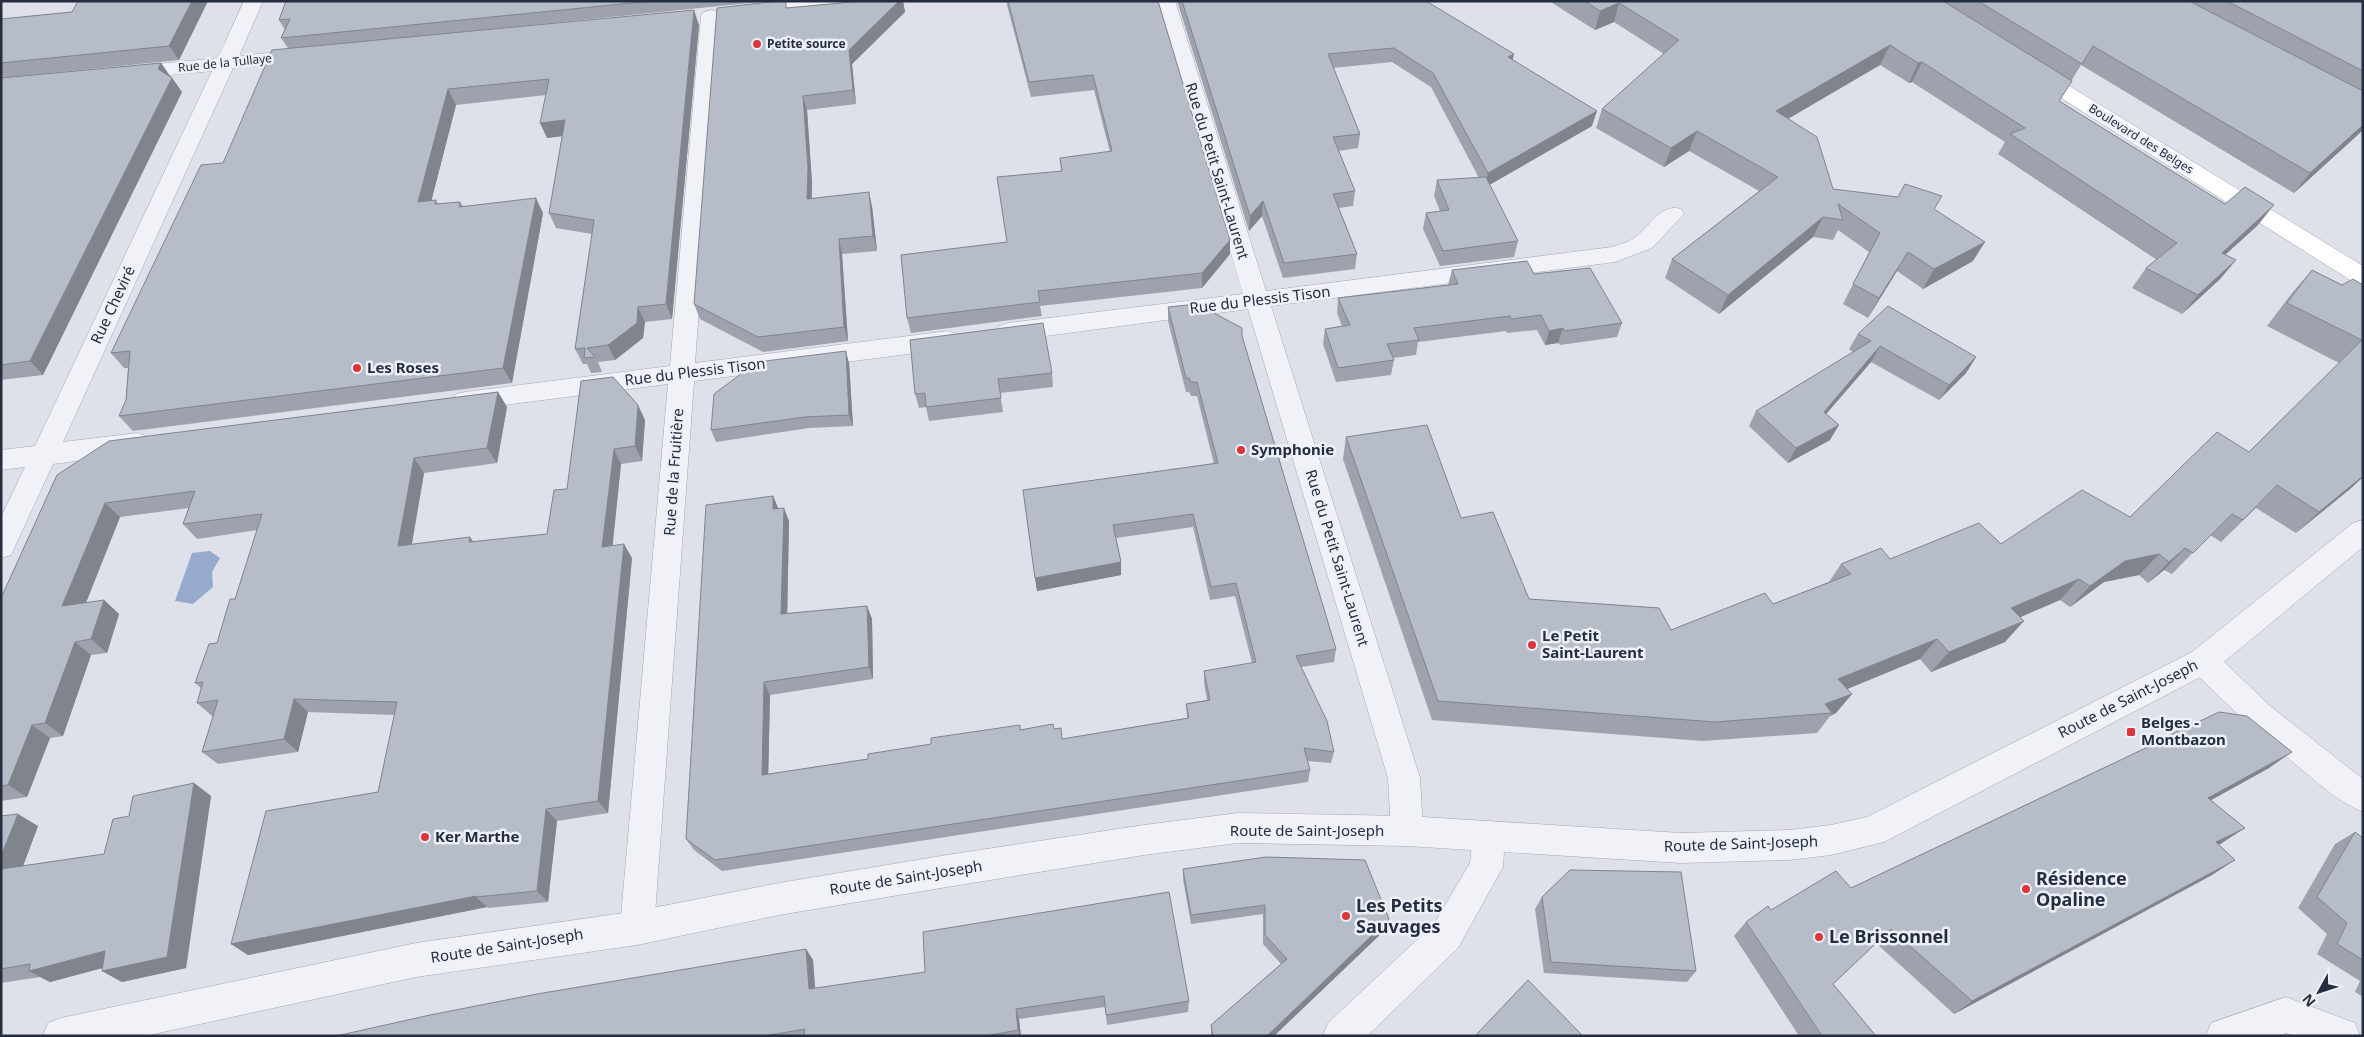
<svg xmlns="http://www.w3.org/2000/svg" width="2364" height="1037" font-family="'Noto Sans',sans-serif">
<rect width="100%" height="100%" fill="#dee1e9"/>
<!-- water -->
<path fill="#95aacd" d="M 210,551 L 220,558 L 212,572 L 213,587 L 193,604 L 175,601 L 192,553 Z"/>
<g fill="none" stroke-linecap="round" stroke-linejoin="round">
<defs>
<path id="minor" d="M 244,1 L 263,1 L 239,56 L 306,49 L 313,51 L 316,55 L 313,59 L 306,61 L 233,68 L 63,442 L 137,433 L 146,436 L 150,443 L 146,450 L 137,453 L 53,464 L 11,555 L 1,558 L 1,517 L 25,467 L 1,470 L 1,450 L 35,446 L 212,71 L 127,79 L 120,77 L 117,73 L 120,69 L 127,67 L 218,58 Z
M 790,1 L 846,1 L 844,5 L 837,7 L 751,18 L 744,16 L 741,12 L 744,8 Z
M 1156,1 L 1175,1 L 1266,291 L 1612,247 C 1620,244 1631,242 1637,236 C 1651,225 1661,203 1681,209 L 1684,214 L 1652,248 L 1615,262 L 1271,306 L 1420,778 L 1423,831 L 1419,842 L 1407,846 L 1395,842 L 1391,831 L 1388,778 L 1248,309 L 1008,341 L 999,338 L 996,332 L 999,326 L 1008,323 L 1243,294 Z
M 711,10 L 718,12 L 721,16 L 695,363 L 948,331 L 957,334 L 960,340 L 957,346 L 948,349 L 694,381 L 654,928 L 649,940 L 637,945 L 625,940 L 620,928 L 668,384 L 465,410 L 456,408 L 452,401 L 456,394 L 465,392 L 670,366 L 701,16 L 704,12 Z
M 2203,648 L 2214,652 L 2270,706 L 2363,779 L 2363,812 C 2339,802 2320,785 2300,768 C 2262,737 2227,705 2192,670 L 2188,661 L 2192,652 Z
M 1489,821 L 1501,825 L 1505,836 L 1503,867 L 1458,948 L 1367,1036 L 1323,1036 L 1328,1023 L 1434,924 L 1470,863 L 1473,836 L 1477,825 Z
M 2286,997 L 2355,1023 L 2360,1036 L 2294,1036 L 2286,1033 L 2277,1036 L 2206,1036 L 2211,1023 Z"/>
<path id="tertiary" d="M 2363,520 L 2363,547 L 2214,670 L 1884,842 L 1831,855 L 1789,860 L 1681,863 L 1407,846 L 1238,843 L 1144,855 L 947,887 L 779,915 L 637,945 L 416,977 L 145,1036 L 43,1036 L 48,1023 L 61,1018 L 416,943 L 637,911 L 779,883 L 947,855 L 1144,825 L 1238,813 L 1407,816 L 1681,833 L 1789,830 L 1831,825 L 1867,817 L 2192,652 L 2353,523 Z"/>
<path id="primary" d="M 2033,66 L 2040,68 L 2363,266 L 2363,285 L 2355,283 L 2026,76 L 2023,72 L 2026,68 Z"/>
</defs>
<!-- minor casing -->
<use href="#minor" stroke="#a3a7b3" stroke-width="1"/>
<!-- tertiary casing -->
<use href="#tertiary" stroke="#a3a7b3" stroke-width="1"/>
<!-- primary casing -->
<use href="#primary" stroke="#9ca4b6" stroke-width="1"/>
<!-- minor -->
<use href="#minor" fill="#f1f2f7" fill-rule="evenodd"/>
<!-- tertiary -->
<use href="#tertiary" fill="#f1f2f7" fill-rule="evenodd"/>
<!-- primary -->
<use href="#primary" fill="#fff" fill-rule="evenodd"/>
</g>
<!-- wall -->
<path fill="#9da2ad" d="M 208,1 L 179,60 L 1,78 L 1,19 L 72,12 Z
M 286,1 L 769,1 L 444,34 L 699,25 L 672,319 L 645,322 L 643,338 L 615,360 L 598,362 L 602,372 L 591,373 L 587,364 L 583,364 L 575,349 L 592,234 L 556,228 L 549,213 L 562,136 L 547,138 L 546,95 L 456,105 L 431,201 L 436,200 L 438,204 L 460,202 L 463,206 L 543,213 L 512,383 L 133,431 L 119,416 L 126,400 L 128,368 L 124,368 L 111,353 L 223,163 L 288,48 L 281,38 L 285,30 L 279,20 Z
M 863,1 L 903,1 L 905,12 L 852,64 L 856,104 L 807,110 L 812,183 L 812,198 L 872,206 L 877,251 L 842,254 L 848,341 L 763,352 L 700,319 L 694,304 L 788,8 Z
M 1006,1 L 1158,1 L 1230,254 L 1202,288 L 1040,306 L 1042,316 L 911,333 L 907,318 L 1007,242 L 1061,171 L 1060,158 L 1110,152 L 1094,90 L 1031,97 Z
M 1177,1 L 1426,1 L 1513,60 L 1592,126 L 1489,185 L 1518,241 L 1514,257 L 1440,266 L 1423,229 L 1426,213 L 1440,211 L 1434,196 L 1437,180 L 1479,178 L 1431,87 L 1392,62 L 1333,68 L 1360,134 L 1358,148 L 1339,151 L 1355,191 L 1353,206 L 1339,208 L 1357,254 L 1355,269 L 1283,278 L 1262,216 L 1249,231 Z
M 1549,1 L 2363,1 L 2363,130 L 2294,193 L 2081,65 L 2059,101 L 2258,225 L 2225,255 L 2236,260 L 2220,279 L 2182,314 L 2132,288 L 2146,268 L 2157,260 L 1998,154 L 2005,142 L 1912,82 L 1909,83 L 1880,65 L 1788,119 L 1833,189 L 1934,210 L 1973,261 L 1923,289 L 1897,271 L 1868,318 L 1843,304 L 1869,252 L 1838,230 L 1833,240 L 1813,237 L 1719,314 L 1665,278 L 1672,259 L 1759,191 L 1689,151 L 1664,167 L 1596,128 L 1602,109 L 1664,54 L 1614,22 L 1595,30 Z
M 161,63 L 182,92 L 43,375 L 1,380 L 1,78 Z
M 1452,270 L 1534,274 L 1622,323 L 1617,337 L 1560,345 L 1558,343 L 1545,345 L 1537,330 L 1507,333 L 1506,331 L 1418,342 L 1416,355 L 1393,358 L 1394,360 L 1391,375 L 1336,382 L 1323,344 L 1325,329 L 1342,326 L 1337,313 L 1338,298 L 1448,285 Z
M 2312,270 L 2342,285 L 2363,285 L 2363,477 L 2350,489 L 2296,533 L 2256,508 L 2221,542 L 2210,535 L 2172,574 L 2164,570 L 2148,583 L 2139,575 L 2104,582 L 2070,607 L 2060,600 L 2020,617 L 2005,642 L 1931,672 L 1920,659 L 1847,689 L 1852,694 L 1836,713 L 1830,716 L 1817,733 L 1703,741 L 1432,720 L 1343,459 L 1346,437 L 1461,518 L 1529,599 L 1671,630 L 1773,604 L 1829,582 L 1841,564 L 1890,559 L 2001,544 L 2130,517 L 2249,452 L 2339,363 L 2267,326 L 2292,293 Z
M 1168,307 L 1242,336 L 1336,649 L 1334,662 L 1301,667 L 1334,752 L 1331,763 L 1307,761 L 1310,770 L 1308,782 L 722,871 L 694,850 L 686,839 L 773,496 L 778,508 L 789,521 L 787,614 L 867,606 L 872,619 L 873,679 L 770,695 L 768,774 L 868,759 L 1021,730 L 1054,729 L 1063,739 L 1187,718 L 1186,704 L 1207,700 L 1204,683 L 1204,671 L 1252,663 L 1235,596 L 1210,600 L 1193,527 L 1116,538 L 1121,562 L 1121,575 L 1037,591 L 1023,490 L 1214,464 L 1197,396 L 1191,396 L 1189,392 L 1186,392 L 1168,321 Z
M 1858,334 L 1976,357 L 1966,373 L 1939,400 L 1871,362 L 1826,414 L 1830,440 L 1788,463 L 1749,426 L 1756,411 L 1853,352 L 1849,349 Z
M 910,340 L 1052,373 L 1053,387 L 1000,393 L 1003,412 L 929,421 L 926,407 L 919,408 L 915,394 Z
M 849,363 L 853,426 L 809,428 L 716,442 L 711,430 Z
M 498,392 L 507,407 L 497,463 L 424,473 L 412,544 L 473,542 L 547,534 L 567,489 L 645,420 L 642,461 L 621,464 L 612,546 L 632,558 L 608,813 L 557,821 L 548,902 L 488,908 L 487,907 L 248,955 L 231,944 L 378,792 L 395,715 L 308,712 L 298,752 L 218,764 L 202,752 L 213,716 L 212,716 L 197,703 L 201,688 L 195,683 L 217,643 L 235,599 L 257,530 L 197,539 L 183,524 L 189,508 L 120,517 L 86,603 L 104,600 L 119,614 L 107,653 L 91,655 L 63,736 L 50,738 L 27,797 L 1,801 L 1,598 L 57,475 Z
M 2150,746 L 2269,768 L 2211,800 L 2222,843 L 2219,845 L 2212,875 L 1954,1014 L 1876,943 L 1833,984 L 1876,1036 L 1799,1036 L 1734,936 L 1746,922 L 1771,910 L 1851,888 Z
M 194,783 L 211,796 L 186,968 L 122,982 L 102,971 L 102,968 L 50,982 L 40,977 L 1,983 L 1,816 L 38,826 L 23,866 L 104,854 L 129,816 Z
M 2355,832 L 2363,838 L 2363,997 L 2355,992 L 2360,981 L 2317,954 L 2327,934 L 2298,908 L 2335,844 Z
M 1183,869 L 1386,929 L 1274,1036 L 1211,1036 L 1211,1025 L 1281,964 L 1263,944 L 1263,914 L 1191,924 L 1183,879 Z
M 1542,897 L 1696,971 L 1687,982 L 1544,973 L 1535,909 Z
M 806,949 L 813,960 L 815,989 L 925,972 L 1189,1001 L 1188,1012 L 1107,1025 L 1105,1007 L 1019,1019 L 1021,1036 L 336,1036 Z"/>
<!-- shaded-wall -->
<path fill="#80848d" d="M 192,1 L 208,1 L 179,60 L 169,46 Z
M 899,1 L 903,1 L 905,12 L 852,64 L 856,104 L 853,90 L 849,50 Z
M 1619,3 L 1614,22 L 1595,30 L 1600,11 Z
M 694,10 L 699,25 L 672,319 L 666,304 Z
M 1890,45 L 1880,65 L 1767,131 L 1776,111 Z
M 1514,54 L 1511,68 L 1508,57 Z
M 1922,62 L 1912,82 L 1909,83 L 1918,63 Z
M 161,63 L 170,77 L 158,69 Z
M 172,78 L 182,92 L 43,375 L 30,361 Z
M 448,89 L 456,105 L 427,218 L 418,202 Z
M 803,96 L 807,110 L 812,183 L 811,213 L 807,199 Z
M 1597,111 L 1592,126 L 1484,188 L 1488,173 Z
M 565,120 L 571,135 L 547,138 L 540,123 Z
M 2363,125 L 2363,130 L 2294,193 L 2310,173 Z
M 1697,131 L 1689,151 L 1664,167 L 1671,148 Z
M 869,192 L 872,206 L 877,251 L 873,236 Z
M 536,198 L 543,213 L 512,383 L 503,368 Z
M 1263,201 L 1262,216 L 1249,231 L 1250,216 Z
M 2274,205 L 2258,225 L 2206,272 L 2222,253 Z
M 1823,217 L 1813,237 L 1719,314 L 1728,295 Z
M 839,239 L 842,254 L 848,341 L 844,327 Z
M 1230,240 L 1230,254 L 1202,288 L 1202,273 Z
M 1985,242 L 1973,261 L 1923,289 L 1934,269 Z
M 1908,252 L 1897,271 L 1868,318 L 1879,298 Z
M 2236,260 L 2220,279 L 2182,314 L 2198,295 Z
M 638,307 L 645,322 L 643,338 L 615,360 L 608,345 Z
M 1563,328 L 1558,343 L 1545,345 L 1549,331 Z
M 1880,346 L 1871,362 L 1815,427 L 1824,412 Z
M 846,351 L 849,363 L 853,426 L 849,415 Z
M 1976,357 L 1966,373 L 1939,400 L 1949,385 Z
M 498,392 L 507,407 L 497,463 L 487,448 Z
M 638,405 L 645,420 L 642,461 L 635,446 Z
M 1839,425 L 1830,440 L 1788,463 L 1796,448 Z
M 614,449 L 621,464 L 611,562 L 602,547 Z
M 414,458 L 424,473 L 409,560 L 398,546 Z
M 2363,476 L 2363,477 L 2350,489 L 2296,533 L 2319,512 Z
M 773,496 L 779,510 L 773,509 Z
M 105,503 L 120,517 L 79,620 L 62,606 Z
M 784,508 L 789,521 L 787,627 L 781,614 Z
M 470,537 L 480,551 L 469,542 Z
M 624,544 L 632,558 L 608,813 L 598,801 Z
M 2185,548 L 2164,570 L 2148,583 L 2169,562 Z
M 2159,554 L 2139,575 L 2104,582 L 2070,607 L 2090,586 L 2125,561 Z
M 1121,562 L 1121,575 L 1037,591 L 1035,578 Z
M 2079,579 L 2060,600 L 1993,629 L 2011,608 Z
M 104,600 L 119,614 L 107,653 L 91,639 Z
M 867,606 L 872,619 L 873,679 L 869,667 Z
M 2024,621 L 2005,642 L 1931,672 L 1949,652 Z
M 1937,639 L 1920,659 L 1823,699 L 1838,679 Z
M 75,642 L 91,655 L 63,736 L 45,723 Z
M 764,682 L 770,695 L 768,787 L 762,775 Z
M 1852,694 L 1836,713 L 1830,716 L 1832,713 L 1825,704 Z
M 294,699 L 308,712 L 298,752 L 284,739 Z
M 32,725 L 50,738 L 27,797 L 8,785 Z
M 2292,752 L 2269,768 L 2186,814 L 2208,798 Z
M 194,783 L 211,796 L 186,968 L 122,982 L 102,971 Z
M 546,809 L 557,821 L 548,902 L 537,891 Z
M 18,814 L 38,826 L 17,882 L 1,873 L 1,856 Z
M 2245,828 L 2222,843 L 2194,858 L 2216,842 Z
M 2235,860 L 2212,875 L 1954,1014 L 1972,1001 Z
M 476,896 L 476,897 L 487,907 L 248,955 L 231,944 Z
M 1389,919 L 1386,929 L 1274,1036 L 1267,1036 Z
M 806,949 L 813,960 L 816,1000 L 809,989 Z
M 105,951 L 125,962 L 50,982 L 29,971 Z
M 1016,1009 L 1019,1019 L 1021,1036 L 1020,1036 L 1018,1030 Z"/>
<!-- building -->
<path fill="#b7bcc9" stroke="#80848d" d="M 78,1 L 192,1 L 169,46 L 1,63 L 1,19 L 72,12 Z
M 286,1 L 652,1 L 281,38 L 290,19 L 279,20 Z
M 778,1 L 786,1 L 786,8 L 863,1 L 899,1 L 849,50 L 853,90 L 803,96 L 808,168 L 807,199 L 869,192 L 873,236 L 839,239 L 844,327 L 758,337 L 694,304 L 717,8 Z
M 1008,1 L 1158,1 L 1230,240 L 1202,273 L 1038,291 L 1040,302 L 907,318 L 901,255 L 1007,242 L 997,177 L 1062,171 L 1060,158 L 1112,151 L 1093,75 L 1029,82 Z
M 1182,1 L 1426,1 L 1514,54 L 1508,57 L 1597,111 L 1488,173 L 1433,73 L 1394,48 L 1328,54 L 1360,134 L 1333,137 L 1355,191 L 1333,194 L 1357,254 L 1284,263 L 1263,201 L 1250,216 Z
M 1585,1 L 1943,1 L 2072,81 L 2059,101 L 2225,204 L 2245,187 L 2274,205 L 2222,253 L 2236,260 L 2198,295 L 2146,268 L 2177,243 L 2010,134 L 2025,128 L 1922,62 L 1918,63 L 1890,45 L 1776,111 L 1817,137 L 1833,189 L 1898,197 L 1905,184 L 1942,196 L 1934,209 L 1985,242 L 1934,269 L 1908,252 L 1879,298 L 1853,284 L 1880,233 L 1838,204 L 1843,220 L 1823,217 L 1728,295 L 1672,259 L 1778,177 L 1697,131 L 1671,148 L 1602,109 L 1679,40 L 1619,3 L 1600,11 Z
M 1978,1 L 2189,1 L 2363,91 L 2363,125 L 2310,173 L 2093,46 L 2082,64 Z
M 2227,1 L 2363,1 L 2363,71 Z
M 694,10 L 666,304 L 638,307 L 637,323 L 608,345 L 587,348 L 595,357 L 584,358 L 585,348 L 575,349 L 594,220 L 549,213 L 565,120 L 540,123 L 549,79 L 448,89 L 418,202 L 436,200 L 435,204 L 460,202 L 459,207 L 536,198 L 503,368 L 119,416 L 126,400 L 130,351 L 111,353 L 201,165 L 223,163 L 272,50 Z
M 161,63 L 158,69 L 172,78 L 30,361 L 1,365 L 1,78 Z
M 1486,177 L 1518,241 L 1443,251 L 1426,213 L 1449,210 L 1437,180 Z
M 1527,261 L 1534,274 L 1590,268 L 1622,323 L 1564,331 L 1563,328 L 1549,331 L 1541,315 L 1511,319 L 1510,316 L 1414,328 L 1419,340 L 1387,344 L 1394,360 L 1338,368 L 1325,329 L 1350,325 L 1338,298 L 1458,284 L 1452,270 Z
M 2312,270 L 2342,285 L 2353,279 L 2363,285 L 2363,476 L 2319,512 L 2277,485 L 2243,520 L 2232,514 L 2193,553 L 2185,548 L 2169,562 L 2159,554 L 2125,561 L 2090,586 L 2079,579 L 2011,608 L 2024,621 L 1949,652 L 1937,639 L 1838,679 L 1852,694 L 1825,704 L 1832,713 L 1715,722 L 1438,701 L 1346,437 L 1427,425 L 1461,518 L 1493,512 L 1529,599 L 1659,608 L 1671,630 L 1765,593 L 1773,604 L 1851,574 L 1841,564 L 1881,548 L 1890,559 L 1979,523 L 2001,544 L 2082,490 L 2130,517 L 2217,432 L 2249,452 L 2362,340 L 2287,303 Z
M 1197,304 L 1242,328 L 1242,336 L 1336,649 L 1296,656 L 1327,721 L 1334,752 L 1304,748 L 1310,770 L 715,860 L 686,839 L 706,505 L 773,496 L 773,509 L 784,508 L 781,614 L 867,606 L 869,667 L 764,682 L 762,775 L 868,759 L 868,754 L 931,744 L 931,738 L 1020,725 L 1020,730 L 1053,724 L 1054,729 L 1061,728 L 1062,739 L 1189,718 L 1186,704 L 1210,700 L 1204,671 L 1256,662 L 1236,583 L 1211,587 L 1193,514 L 1113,525 L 1121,562 L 1035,578 L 1023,490 L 1218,463 L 1197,382 L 1191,382 L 1189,378 L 1186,378 L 1168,307 Z
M 1888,306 L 1976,357 L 1949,385 L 1880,346 L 1824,412 L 1839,425 L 1796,448 L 1756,411 L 1871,341 L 1858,334 Z
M 1043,323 L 1052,373 L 998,379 L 1001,398 L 926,407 L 925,393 L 915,394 L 910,340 Z
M 846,351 L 849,415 L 805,417 L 711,430 L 714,394 L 757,362 Z
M 613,377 L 638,405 L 635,446 L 614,449 L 602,547 L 624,544 L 598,801 L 546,809 L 537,891 L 476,897 L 476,896 L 231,944 L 266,811 L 378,792 L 397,702 L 294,699 L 284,739 L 202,752 L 218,700 L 197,703 L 203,682 L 195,683 L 209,644 L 217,643 L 230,599 L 235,599 L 262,514 L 183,524 L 195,491 L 105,503 L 62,606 L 104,600 L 91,639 L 75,642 L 45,723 L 32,725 L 8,785 L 1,786 L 1,598 L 57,475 L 109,441 L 498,392 L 487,448 L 414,458 L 398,546 L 470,537 L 469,542 L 547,534 L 554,490 L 567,489 L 581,381 Z
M 2219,712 L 2247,716 L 2292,752 L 2208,798 L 2245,828 L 2216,842 L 2235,860 L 1972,1001 L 1891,929 L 1833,984 L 1876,1036 L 1822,1036 L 1746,922 L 1768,906 L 1771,910 L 1836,871 L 1851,888 L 2150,746 L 2192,723 L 2194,724 Z
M 194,783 L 167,957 L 102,971 L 105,951 L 29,971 L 30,964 L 1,969 L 1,869 L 104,854 L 113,819 L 129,816 L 133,796 Z
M 18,814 L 1,856 L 1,816 Z
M 2355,832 L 2363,838 L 2363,960 L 2337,944 L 2347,923 L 2317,897 Z
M 1266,857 L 1365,860 L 1389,919 L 1267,1036 L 1213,1036 L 1211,1025 L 1287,959 L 1265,935 L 1265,905 L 1191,915 L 1183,869 Z
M 1570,870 L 1681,872 L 1696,971 L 1551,962 L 1542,897 Z
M 1169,892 L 1189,1001 L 1106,1015 L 1104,996 L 1016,1009 L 1018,1030 L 986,1036 L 804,1036 L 805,1029 L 764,1036 L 336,1036 L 430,1015 L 537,994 L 806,949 L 809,989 L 925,972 L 923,932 Z
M 1528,980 L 1583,1036 L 1475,1036 Z"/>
<!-- markers -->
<g fill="#dc353e" stroke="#edf0f6" stroke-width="2">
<circle cx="757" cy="44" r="5"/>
<circle cx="357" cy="368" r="5"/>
<circle cx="1241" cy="450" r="5"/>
<circle cx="1532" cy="645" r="5"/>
<rect x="2126" y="727" width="10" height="10" rx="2.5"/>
<circle cx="425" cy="837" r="5"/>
<circle cx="2026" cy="889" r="5"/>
<circle cx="1346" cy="916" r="5"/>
<circle cx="1819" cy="937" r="5"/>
</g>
<g text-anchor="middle" stroke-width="5" stroke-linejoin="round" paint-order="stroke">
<!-- far-poi labels -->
<g font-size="12" font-weight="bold" fill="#252d41" stroke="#edf0f6" text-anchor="start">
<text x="767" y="48">Petite source</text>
</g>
<!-- far-street labels -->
<g font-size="12" fill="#252d41" stroke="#edf0f6">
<text transform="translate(225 63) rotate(-6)" y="4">Rue de la Tullaye</text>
<text transform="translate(2141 139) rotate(32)" y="4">Boulevard des Belges</text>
</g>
<!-- street labels -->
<g font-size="15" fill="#252d41" stroke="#edf0f6">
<text transform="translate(1217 171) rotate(73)" y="5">Rue du Petit Saint-Laurent</text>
<text transform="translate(1260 300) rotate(-7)" y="5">Rue du Plessis Tison</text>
<text transform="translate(113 305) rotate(-65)" y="5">Rue Cheviré</text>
<text transform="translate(695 372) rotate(-7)" y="5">Rue du Plessis Tison</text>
<text transform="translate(674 472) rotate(-86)" y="5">Rue de la Fruitière</text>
<text transform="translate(1337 558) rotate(73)" y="5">Rue du Petit Saint-Laurent</text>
<text transform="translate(2128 699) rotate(-27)" y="5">Route de Saint-Joseph</text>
<text x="1307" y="836">Route de Saint-Joseph</text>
<text transform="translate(1741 844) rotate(-2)" y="5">Route de Saint-Joseph</text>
<text transform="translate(906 878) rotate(-9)" y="5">Route de Saint-Joseph</text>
<text transform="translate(507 946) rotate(-9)" y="5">Route de Saint-Joseph</text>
</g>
<!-- poi labels -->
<g font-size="15" font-weight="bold" fill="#252d41" stroke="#edf0f6" text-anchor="start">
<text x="367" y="373">Les Roses</text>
<text x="1251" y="455">Symphonie</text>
<text x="1542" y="641">Le Petit<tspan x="1542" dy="17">Saint-Laurent</tspan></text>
<text x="2141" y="728">Belges -<tspan x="2141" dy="17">Montbazon</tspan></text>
<text x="435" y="842">Ker Marthe</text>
</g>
<!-- near-poi labels -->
<g font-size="18" font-weight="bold" fill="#252d41" stroke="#edf0f6" text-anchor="start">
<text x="2036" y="885">Résidence<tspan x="2036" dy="21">Opaline</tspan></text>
<text x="1356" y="912">Les Petits<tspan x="1356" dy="21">Sauvages</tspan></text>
<text x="1829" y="943">Le Brissonnel</text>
</g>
</g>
<!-- border -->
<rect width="2364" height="1037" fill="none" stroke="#252d41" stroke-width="5"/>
<!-- north arrow -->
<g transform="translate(2319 992) rotate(230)" stroke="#edf0f6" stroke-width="4" paint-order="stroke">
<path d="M0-4L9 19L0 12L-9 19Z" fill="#252d41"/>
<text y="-8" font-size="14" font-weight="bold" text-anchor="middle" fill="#252d41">N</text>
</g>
</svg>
